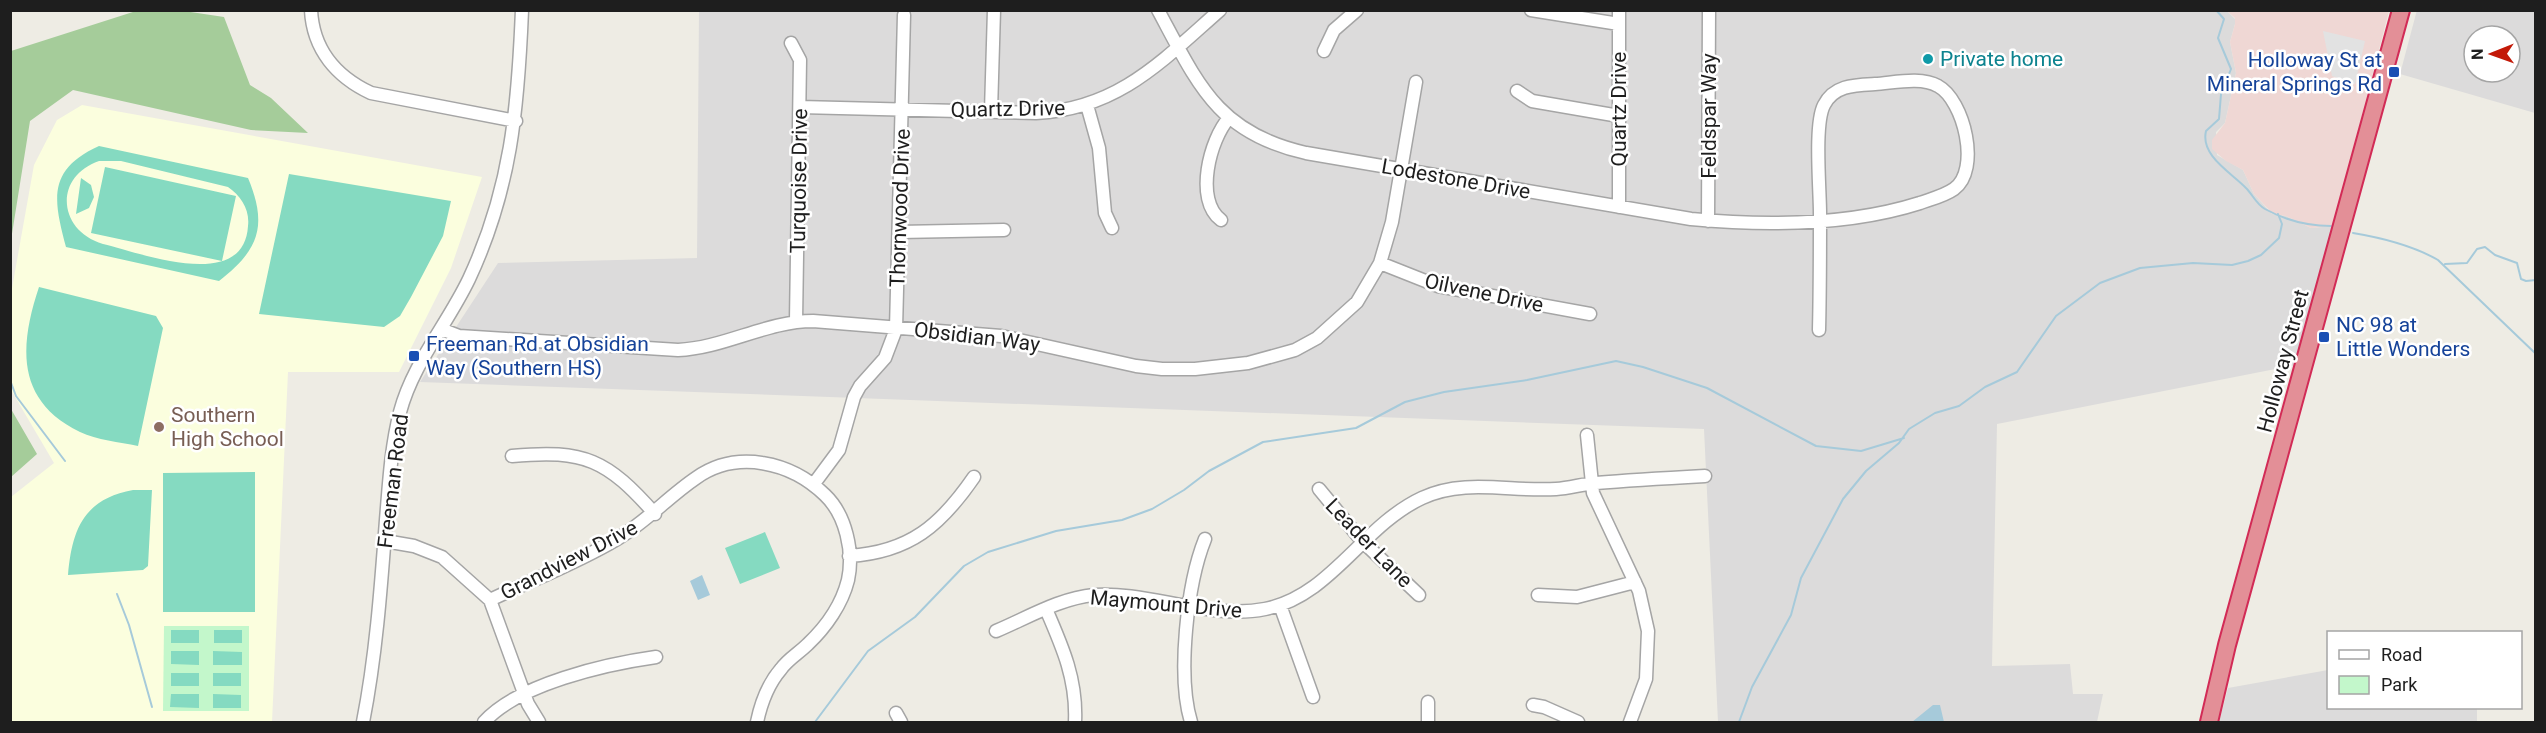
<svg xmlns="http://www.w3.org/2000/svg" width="2546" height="733" font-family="Roboto,sans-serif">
<rect width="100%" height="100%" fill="#eeece4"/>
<!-- residential -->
<path fill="#dcdbdb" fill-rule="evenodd" d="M 2417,10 L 2535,11 L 2535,113 L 2400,74 ZM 2474,36 L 2510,36 L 2510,72 L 2474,72 Z
M 699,11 L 2227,11 L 2235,19 L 2235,24 L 2230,42 L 2236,73 L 2225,123 L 2216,132 L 2217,155 L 2243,170 L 2254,194 L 2272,214 L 2286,216 L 2311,228 L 2333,226 L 2296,365 L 1997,424 L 1992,666 L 2070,664 L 2073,694 L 2103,694 L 2097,722 L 1718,722 L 1704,429 L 420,382 L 498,263 L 697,258 Z
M 2328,670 L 2328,708 L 2477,708 L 2477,722 L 2219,722 L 2228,688 Z"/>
<!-- commercial -->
<path fill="#efd7d4" d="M 2227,11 L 2389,11 L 2333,226 L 2311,228 L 2286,216 L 2273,214 L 2254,194 L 2243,170 L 2226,161 L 2212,149 L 2212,140 L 2225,123 L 2236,73 L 2230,42 L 2235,24 L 2235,18 Z"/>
<!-- education -->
<path fill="#fbfede" d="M 82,105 L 482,177 L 451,268 L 399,372 L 288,372 L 272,722 L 11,722 L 11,497 L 54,463 L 11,390 L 11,294 L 34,165 L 57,120 Z"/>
<!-- forest -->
<path fill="#a5cc9a" d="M 136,11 L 184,11 L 224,17 L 250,85 L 271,98 L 308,133 L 251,130 L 73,90 L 30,121 L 11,240 L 11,51 Z
M 11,409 L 37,454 L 11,477 L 10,477 Z"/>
<!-- park -->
<path fill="#c3f7cb" d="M 164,626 L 249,626 L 249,711 L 163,711 Z"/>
<!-- pitch -->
<path fill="#85dac1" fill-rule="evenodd" d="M 99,146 L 248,178 C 268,226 259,250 219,281 L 66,247 C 54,201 46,170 99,146 ZM 99,161 L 121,161 L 228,187 C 241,196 250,210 248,226 C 244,293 141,253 103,244 C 58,231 53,177 99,161 Z
M 105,167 L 236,196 L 222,261 L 91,233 Z
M 289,174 L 451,201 L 443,236 L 411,297 L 400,316 L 384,327 L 259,314 Z
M 81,178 L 91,185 L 94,197 L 89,208 L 76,214 Z
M 39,287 L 156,316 L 163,328 L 138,446 C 119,442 97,440 80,432 C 16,401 19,347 39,287 Z
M 255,472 L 255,612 L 163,612 L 163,473 Z
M 133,490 L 152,490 L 148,566 L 143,570 L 68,575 C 72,529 84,499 133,490 Z
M 765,532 L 780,568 L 740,584 L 725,548 Z
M 171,630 L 199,630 L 199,643 L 171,643 Z
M 214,630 L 242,630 L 242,643 L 214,643 Z
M 171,651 L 199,651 L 199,665 L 171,664 Z
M 213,651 L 242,652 L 242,665 L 213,665 Z
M 171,673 L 199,673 L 199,686 L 171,686 Z
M 213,673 L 241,673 L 241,686 L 213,686 Z
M 171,694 L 199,694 L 199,708 L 170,707 Z
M 213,694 L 241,695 L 241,708 L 213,708 Z"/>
<!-- parking -->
<path fill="#e2e2e2" d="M 2323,31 L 2365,41 L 2355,84 L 2332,76 Z"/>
<!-- water -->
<path fill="#a6cada" d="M 702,575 L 710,595 L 698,600 L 690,581 Z
M 1933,705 L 1940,705 L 1944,722 L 1912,722 Z"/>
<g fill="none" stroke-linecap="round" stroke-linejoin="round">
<!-- stream -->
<path stroke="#a6cada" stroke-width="2" d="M 2216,10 L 2224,19 L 2218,38 L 2231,69 L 2221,94 L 2219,119 L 2206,131 C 2200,156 2232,173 2246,188 C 2253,195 2256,204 2265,209 C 2285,220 2307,226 2331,226
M 2353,233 C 2383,238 2412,245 2438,260 L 2536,354
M 2445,264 L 2467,263 L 2477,249 L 2485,247 L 2495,255 L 2517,263 L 2521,279 L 2526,281 L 2536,280
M 10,380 L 16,396 L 65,461
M 117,594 L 129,625 L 152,707
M 815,722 L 868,651 L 915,617 L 964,566 L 988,552 L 1056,531 L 1122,520 L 1152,509 L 1184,490 L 1209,471 L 1263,442 L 1356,428 L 1405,402 L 1444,392 L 1527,380 L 1616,361 L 1643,367 L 1707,388 L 1816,446 L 1861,451 L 1904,438
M 1739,722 L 1752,687 L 1791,615 L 1801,578 L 1843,499 L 1866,471 L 1899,443 L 1909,429 L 1935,413 L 1959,406 L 1985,387 L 2017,372 L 2056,316 L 2100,283 L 2140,268 L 2193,263 L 2232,265 L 2248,261 L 2261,255 L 2279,238 L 2282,224 L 2278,214"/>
<defs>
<path id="minor" d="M 311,10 C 313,50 337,77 371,93 L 516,121
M 1158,10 C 1198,84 1217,133 1306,153 L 1691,219 C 1766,226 1848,226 1920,203 C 1931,199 1944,196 1954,189 C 1981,170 1964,100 1938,86 C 1921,76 1893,83 1875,84 C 1855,85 1834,85 1824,105 C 1814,124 1820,189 1820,213 C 1820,252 1820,291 1819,330
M 1531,10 L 1619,24
M 1619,10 L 1619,207
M 791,43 L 800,60 L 796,321
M 1324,51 L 1334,30 L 1357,10
M 1517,91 L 1532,101 L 1619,116
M 1087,105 L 1099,148 L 1105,213 L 1112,228
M 800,107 L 1036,113 C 1118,109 1162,61 1220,10
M 991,111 L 994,10
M 1221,220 C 1194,200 1210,139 1229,118
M 1708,221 L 1709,10
M 899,232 L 1004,230
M 1380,263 L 1438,286 L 1590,314
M 441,329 L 459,336 L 678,350 C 724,348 767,321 813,321 L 1001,336 L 1136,366 L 1162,369 L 1195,369 L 1248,363 L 1295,350 L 1317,338 L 1357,302 L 1380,263 L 1392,222 L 1416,82
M 1587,435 L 1593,493 L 1639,591 L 1648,631 L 1646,679 L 1630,722
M 512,456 C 585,449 607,460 655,514
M 813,485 L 839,450 L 854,397 L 860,386 L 885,358 L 896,329 L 904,15
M 1319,489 L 1362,541 L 1419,595
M 385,541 L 414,546 L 442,557 L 490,600 L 528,704 L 539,722
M 849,556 C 910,552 941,525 974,477
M 1538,595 L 1577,597 L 1635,582
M 490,600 C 532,580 577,563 617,539 C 646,522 668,497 696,478 C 737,449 791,462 825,495 C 846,515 854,552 848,580 C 842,604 826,627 808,644 C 799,653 788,659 781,669 C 768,684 761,703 757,722
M 1280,605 L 1313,697
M 1046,609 C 1063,648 1077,680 1075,722
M 996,631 C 1027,618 1060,598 1094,595 C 1147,591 1210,620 1265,609 C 1331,596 1362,526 1422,498 C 1464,478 1511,492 1556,489 C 1570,488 1583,484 1596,483 C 1633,480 1669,478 1705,476
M 1428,702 L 1428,722
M 1533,705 L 1544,707 L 1578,722
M 896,713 L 901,722
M 363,722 C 376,656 381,587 386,520 C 389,484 391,447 400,412 C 413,363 447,325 469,279 C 511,189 518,109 522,10
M 484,722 C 518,684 606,664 656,657
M 1191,722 C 1177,676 1187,584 1205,539"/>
<path id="highway" d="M 2209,722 L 2227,645 L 2401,10"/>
</defs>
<!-- minor casing -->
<use href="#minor" stroke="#a5a5a5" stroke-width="15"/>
<!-- highway casing -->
<use href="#highway" stroke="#d22b56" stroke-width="20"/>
<!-- minor -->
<use href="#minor" stroke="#fff" stroke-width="12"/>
<!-- highway -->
<use href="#highway" stroke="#e38f97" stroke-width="16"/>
</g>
<!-- markers -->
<circle fill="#0f9aa8" stroke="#fff" stroke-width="2" cx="1928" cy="59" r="6"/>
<g fill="#1a4fb4" stroke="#fff" stroke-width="2">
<rect x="2388" y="66" width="12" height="12" rx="3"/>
<rect x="2318" y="331" width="12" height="12" rx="3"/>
<rect x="408" y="350" width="12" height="12" rx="3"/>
</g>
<circle fill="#8d6e63" stroke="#fff" stroke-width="2" cx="159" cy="427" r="6"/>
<g text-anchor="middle" stroke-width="5" stroke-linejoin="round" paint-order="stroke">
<!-- culture labels -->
<g font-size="21" fill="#0d838f" stroke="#fff" text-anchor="start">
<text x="1940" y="66">Private home</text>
</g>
<!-- transit labels -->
<g font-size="21" fill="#164399" stroke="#fff" text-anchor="start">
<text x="2382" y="67" text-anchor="end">Holloway St at<tspan x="2382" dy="24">Mineral Springs Rd</tspan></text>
<text x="2336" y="332">NC 98 at<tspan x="2336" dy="24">Little Wonders</tspan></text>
<text x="426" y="351">Freeman Rd at Obsidian<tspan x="426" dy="24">Way (Southern HS)</tspan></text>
</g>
<!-- street labels -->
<g font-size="21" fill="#1e1e1e" stroke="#fff">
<text transform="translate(1008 109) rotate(-1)" y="7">Quartz Drive</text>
<text transform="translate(1619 109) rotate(-90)" y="7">Quartz Drive</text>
<text transform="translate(1709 116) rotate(-90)" y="7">Feldspar Way</text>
<text transform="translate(1456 179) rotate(10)" y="7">Lodestone Drive</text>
<text transform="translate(799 181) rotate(-89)" y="7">Turquoise Drive</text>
<text transform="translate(900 208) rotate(-88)" y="7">Thornwood Drive</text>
<text transform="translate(1484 293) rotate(12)" y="7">Oilvene Drive</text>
<text transform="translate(977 337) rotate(7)" y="7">Obsidian Way</text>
<text transform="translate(2283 361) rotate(-75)" y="7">Holloway Street</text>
<text transform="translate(393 481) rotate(-83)" y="7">Freeman Road</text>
<text transform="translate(1369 543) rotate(46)" y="7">Leader Lane</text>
<text transform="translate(569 560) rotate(-27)" y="7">Grandview Drive</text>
<text transform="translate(1166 604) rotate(5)" y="7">Maymount Drive</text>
</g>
<!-- education labels -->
<g font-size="21" fill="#785e54" stroke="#fff" text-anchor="start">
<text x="171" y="422">Southern<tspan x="171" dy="24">High School</tspan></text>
</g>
</g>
<!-- border -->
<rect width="2546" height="733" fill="none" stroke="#1e1e1e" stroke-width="24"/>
<!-- legend -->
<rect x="2327" y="631" width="195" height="78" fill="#ffffff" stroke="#a5a5a5" stroke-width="1.5"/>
<rect x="2339" y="650" width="30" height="9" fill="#ffffff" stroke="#a5a5a5" stroke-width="1.5"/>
<text x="2381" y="661" font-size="18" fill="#1e1e1e">Road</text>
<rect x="2339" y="676" width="30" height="18" fill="#c3f7cb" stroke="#a5a5a5" stroke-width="1.5"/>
<text x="2381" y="691" font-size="18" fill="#1e1e1e">Park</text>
<!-- north arrow -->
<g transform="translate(2492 54) rotate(269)"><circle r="28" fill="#ffffff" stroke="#a5a5a5" stroke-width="1.5"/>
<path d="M0-4.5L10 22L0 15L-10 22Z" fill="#c31908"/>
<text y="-9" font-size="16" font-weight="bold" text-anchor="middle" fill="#1e1e1e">N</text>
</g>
</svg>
